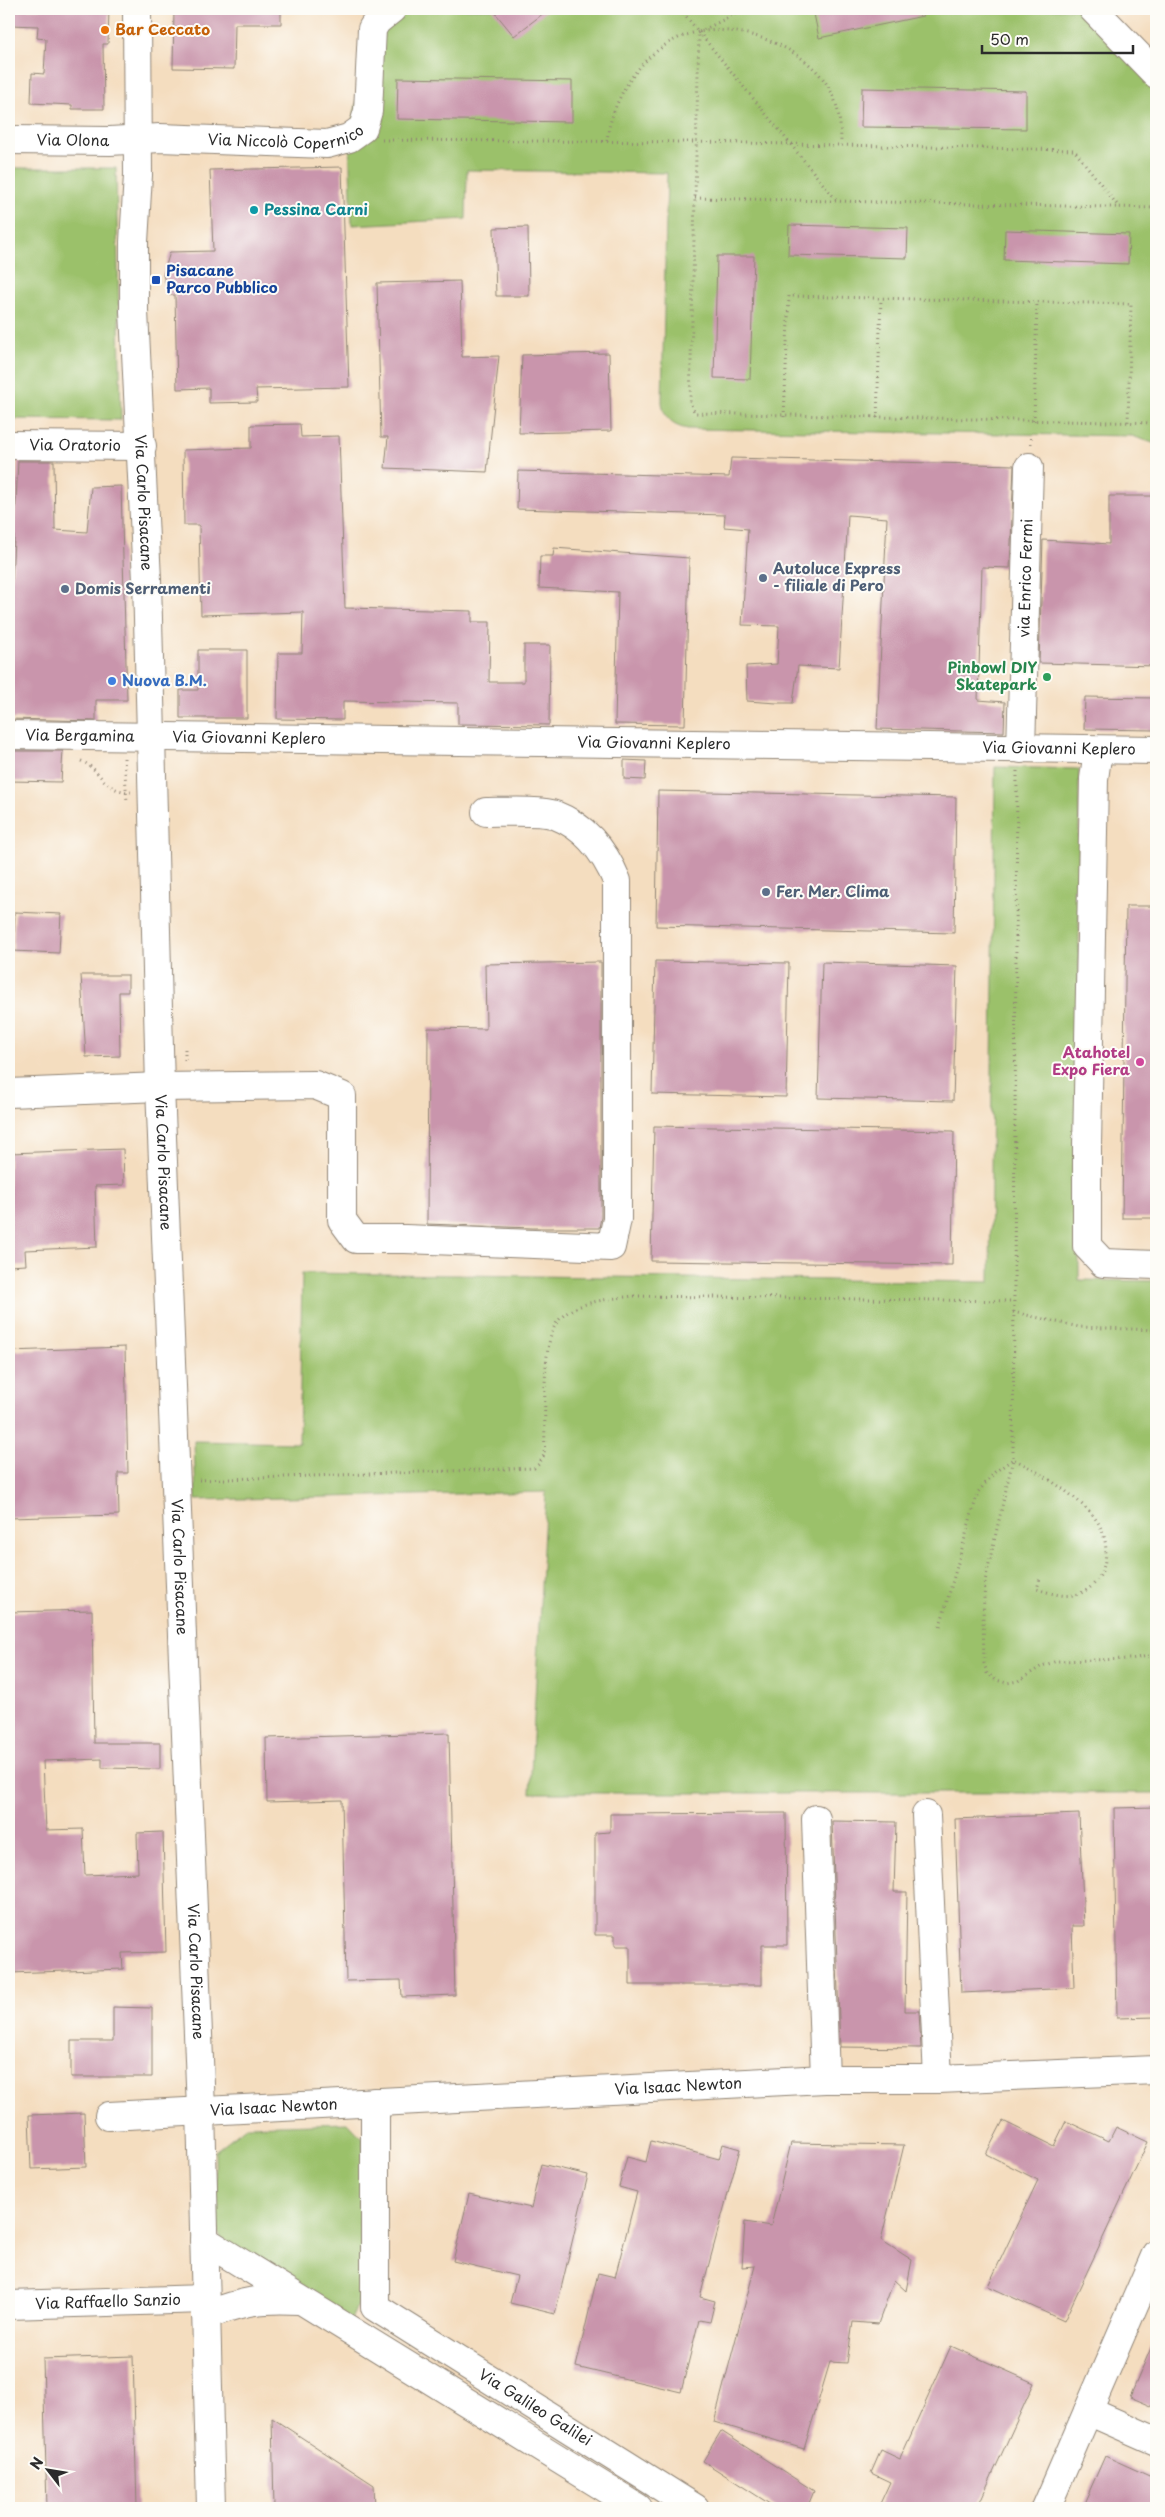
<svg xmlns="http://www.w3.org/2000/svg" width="1165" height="2517" font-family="'Playpen Sans',sans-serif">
<rect width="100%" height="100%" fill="#fdfcf7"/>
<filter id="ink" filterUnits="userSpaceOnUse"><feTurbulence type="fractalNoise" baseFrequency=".02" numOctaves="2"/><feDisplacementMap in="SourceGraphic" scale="10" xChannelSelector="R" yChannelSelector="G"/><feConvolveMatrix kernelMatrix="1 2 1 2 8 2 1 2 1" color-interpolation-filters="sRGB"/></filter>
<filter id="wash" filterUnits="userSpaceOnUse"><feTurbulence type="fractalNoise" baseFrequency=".0096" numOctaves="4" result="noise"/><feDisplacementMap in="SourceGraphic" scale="20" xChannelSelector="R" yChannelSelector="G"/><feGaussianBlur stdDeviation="1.12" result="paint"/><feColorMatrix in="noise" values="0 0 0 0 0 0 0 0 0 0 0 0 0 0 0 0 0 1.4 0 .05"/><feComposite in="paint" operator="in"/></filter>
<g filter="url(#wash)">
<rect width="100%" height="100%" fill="#f4ddbf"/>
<!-- green -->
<path fill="#9bc16b" stroke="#63764b" d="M 392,9 L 1093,9 L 1156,74 L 1156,444 L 1132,436 L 688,429 C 672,426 664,419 662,402 L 667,173 L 467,170 L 466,219 L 352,225 L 349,138 L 370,39 Z
M 9,168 L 116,168 L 121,420 L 9,419 Z
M 995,767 L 1079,769 L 1079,1280 L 1156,1281 L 1156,1793 L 530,1793 L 546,1492 L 196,1500 L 194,1441 L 299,1443 L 302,1273 L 990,1282 Z
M 348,2123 L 363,2139 L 364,2287 L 351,2321 L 222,2241 L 216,2225 L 215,2151 L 247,2126 Z"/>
<g id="blocks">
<!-- building -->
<path fill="#c995ac" d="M 9,9 L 109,9 L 108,44 L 103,44 L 104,109 L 72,109 L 72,105 L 31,103 L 32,73 L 44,74 L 46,39 L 37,38 L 38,26 L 9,25 Z
M 174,9 L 281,9 L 281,24 L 235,24 L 234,69 L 173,68 Z
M 492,9 L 549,9 L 514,36 Z
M 813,9 L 922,9 L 923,16 L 819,38 Z
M 398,78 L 572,81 L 572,122 L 397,119 Z
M 862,88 L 1026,91 L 1026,129 L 861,127 Z
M 342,167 L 349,387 L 256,389 L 257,402 L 209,403 L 209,388 L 177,389 L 175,295 L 169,295 L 163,275 L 170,252 L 213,251 L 210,170 Z
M 789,225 L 908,228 L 907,258 L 788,255 Z
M 528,227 L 529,296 L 496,296 L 494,228 Z
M 1005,230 L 1129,234 L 1128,264 L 1004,260 Z
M 717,256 L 754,256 L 750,379 L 714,378 Z
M 460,281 L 462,357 L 499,356 L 487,472 L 385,468 L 388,437 L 381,437 L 377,283 Z
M 609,353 L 611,431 L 519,433 L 522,355 Z
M 300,424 L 301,437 L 339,436 L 345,608 L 472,611 L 472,622 L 490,622 L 489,682 L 524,682 L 524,645 L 550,645 L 549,725 L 458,724 L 458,703 L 343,701 L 343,720 L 277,719 L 278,653 L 302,653 L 303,612 L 201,615 L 199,525 L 184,525 L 183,450 L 251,448 L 251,425 Z
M 731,458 L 1014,465 L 1010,568 L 982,567 L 978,700 L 1005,702 L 1004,732 L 877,729 L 887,518 L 848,515 L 839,668 L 798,666 L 793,703 L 777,703 L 747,701 L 746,666 L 777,664 L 779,626 L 742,625 L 748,529 L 724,527 L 725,515 L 517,509 L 518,471 L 729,477 Z
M 18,461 L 54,461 L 55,530 L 87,532 L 91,487 L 121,486 L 127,700 L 96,700 L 96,721 L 9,719 L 9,579 L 12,579 Z
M 1109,496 L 1156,496 L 1156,666 L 1039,663 L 1043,540 L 1109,544 Z
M 554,548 L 689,558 L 685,725 L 615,724 L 618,592 L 539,588 L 540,556 L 553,556 Z
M 198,650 L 247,650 L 247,718 L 180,718 L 180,690 L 198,690 Z
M 1085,697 L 1156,698 L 1156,730 L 1084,729 Z
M 9,751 L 63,751 L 61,782 L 9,781 Z
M 624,760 L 646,761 L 645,780 L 624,779 Z
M 658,791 L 956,797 L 954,933 L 656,926 Z
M 1126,906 L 1156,906 L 1156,1218 L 1122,1218 Z
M 15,912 L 61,914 L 59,953 L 13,951 Z
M 655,961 L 789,963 L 786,1097 L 652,1094 Z
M 601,962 L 601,1217 L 599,1228 L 532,1228 L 427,1224 L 428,1028 L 486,1029 L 485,964 Z
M 822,962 L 957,966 L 953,1101 L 818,1098 Z
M 81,975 L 128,975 L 128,992 L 119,992 L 120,1056 L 86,1057 Z
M 654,1126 L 954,1131 L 952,1265 L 651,1261 Z
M 123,1149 L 124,1185 L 95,1186 L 97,1247 L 25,1250 L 26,1265 L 9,1266 L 9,1153 Z
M 125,1347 L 128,1473 L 118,1473 L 119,1515 L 9,1518 L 9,1351 Z
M 92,1610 L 94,1743 L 160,1743 L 160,1769 L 102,1768 L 102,1759 L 43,1761 L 46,1830 L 83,1829 L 85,1875 L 138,1873 L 137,1833 L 163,1832 L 166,1952 L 122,1953 L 123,1969 L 9,1973 L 9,1612 Z
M 449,1733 L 455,1995 L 402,1997 L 401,1980 L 346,1981 L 342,1800 L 267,1802 L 266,1738 Z
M 1156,1807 L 1156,2017 L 1117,2018 L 1114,1808 Z
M 786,1813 L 787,1945 L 762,1945 L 762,1985 L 630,1985 L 630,1946 L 615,1946 L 615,1935 L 595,1935 L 595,1833 L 610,1832 L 610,1814 Z
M 1079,1814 L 1084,1926 L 1072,1926 L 1074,1988 L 961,1993 L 955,1819 Z
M 832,1821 L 896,1822 L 894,1892 L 907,1892 L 905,2011 L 919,2011 L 921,2048 L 840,2047 Z
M 113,2007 L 152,2008 L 152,2077 L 71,2077 L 71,2041 L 113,2041 Z
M 84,2113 L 86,2167 L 31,2169 L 29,2115 Z
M 1003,2121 L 1054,2146 L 1066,2121 L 1109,2141 L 1116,2127 L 1148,2142 L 1064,2321 L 988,2286 L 1038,2180 L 986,2154 Z
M 651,2141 L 719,2159 L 723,2144 L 740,2149 L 700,2297 L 715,2301 L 710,2322 L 699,2320 L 681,2392 L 576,2367 L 598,2273 L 615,2277 L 637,2192 L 619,2187 L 627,2157 L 646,2162 Z
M 791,2143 L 904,2145 L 881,2240 L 912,2260 L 906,2291 L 894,2280 L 878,2324 L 853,2322 L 847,2363 L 830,2362 L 804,2449 L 714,2422 L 755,2266 L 742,2267 L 745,2222 L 771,2226 Z
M 541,2164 L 588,2175 L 555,2314 L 510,2303 L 517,2276 L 453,2261 L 469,2194 L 531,2208 Z
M 1156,2336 L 1156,2408 L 1130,2397 Z
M 951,2346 L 1034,2383 L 977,2508 L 878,2508 L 890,2482 L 871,2473 L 881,2450 L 900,2459 Z
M 133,2356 L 137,2508 L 47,2508 L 43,2359 Z
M 272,2418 L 374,2485 L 375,2508 L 274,2508 Z
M 721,2431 L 814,2491 L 807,2508 L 776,2508 L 703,2461 Z
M 1105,2456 L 1156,2479 L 1156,2508 L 1082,2508 Z"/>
</g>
</g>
<g filter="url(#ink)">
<use href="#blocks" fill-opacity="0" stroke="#908475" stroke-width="1"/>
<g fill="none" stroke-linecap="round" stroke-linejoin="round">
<defs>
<g id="minor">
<path id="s1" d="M 137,9 L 138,175 L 134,242 L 134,311 L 147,580 L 160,1087 L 201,2109 L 211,2508"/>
<path d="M 1093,9 L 1156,74"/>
<path id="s2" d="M 9,140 L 110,141 L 160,138 L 327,144 L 349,138 L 363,128 L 368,111 L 372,29 L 377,21 L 392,9"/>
<path id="s3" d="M 9,445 L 142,446"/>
<path id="s4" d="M 9,735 L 1156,750"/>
<path id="s5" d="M 1021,749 L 1029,467"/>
<path d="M 1098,750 L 1094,779 L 1087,1146 L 1087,1246 L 1103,1263 L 1156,1265"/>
<path d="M 9,1093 L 160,1087 L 315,1085 L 342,1096 L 342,1220 L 356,1239 L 405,1239 L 611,1247 L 617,1219 L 617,881 C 605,852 586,827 555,815 C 543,810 501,812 486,812"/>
<path d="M 926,1815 L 938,2079"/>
<path d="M 816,1819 L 825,2079"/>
<path id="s6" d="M 375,2102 L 375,2307 L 695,2508"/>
<path id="s7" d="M 109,2116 L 825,2079 L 938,2079 L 1156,2070"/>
<path d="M 204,2240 L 638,2508"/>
<path id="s8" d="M 9,2305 L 205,2299"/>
<path d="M 206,2315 C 244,2301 259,2298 299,2300"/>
<path d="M 1088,2411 L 1156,2441"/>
<path d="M 1046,2508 L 1156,2254"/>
</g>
</defs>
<!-- minor casing -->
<use href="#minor" stroke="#908475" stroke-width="30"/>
<!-- path -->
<path stroke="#908475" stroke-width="3" stroke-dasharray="1 4" stroke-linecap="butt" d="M 680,9 L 837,201
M 745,9 L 699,32 L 690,403 L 695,413 L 1156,423
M 382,140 L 696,142 L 1074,150 L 1119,207
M 607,141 C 612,94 648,41 698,32 C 743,24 804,47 828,86 C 839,104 841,125 841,145
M 695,198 L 1156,208
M 784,417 L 789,296 L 1131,304 L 1128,423
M 877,418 L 881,298
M 1034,421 L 1037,302
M 1031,444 L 1031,434
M 124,758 L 127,802
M 81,761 C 103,770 101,791 131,792
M 1017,771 L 1013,1459 L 985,1581 L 983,1616 L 984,1663 L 987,1673 L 996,1680 L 1007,1683 L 1018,1681 L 1042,1666 L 1057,1661 L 1130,1659 L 1156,1655
M 185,1049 L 185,1063
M 1013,1312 L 1079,1327 L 1156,1330
M 199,1480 L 534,1468 L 539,1464 L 544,1455 C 547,1422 539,1345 558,1321 C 574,1301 610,1299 634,1296 L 1014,1301
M 940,1626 L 978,1492 L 995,1472 L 1013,1459 C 1037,1470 1088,1502 1100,1526 C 1112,1549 1106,1585 1078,1594 C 1064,1598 1050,1593 1037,1589 L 1040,1578"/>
<!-- minor -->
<use href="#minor" stroke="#fff" stroke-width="28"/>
</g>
</g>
<!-- markers -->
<circle fill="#e8710a" stroke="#fdfcf7" stroke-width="2" cx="105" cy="30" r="5"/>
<circle fill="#0f9aa8" stroke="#fdfcf7" stroke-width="2" cx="254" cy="210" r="5"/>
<rect fill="#1a4fb4" stroke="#fdfcf7" stroke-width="2" x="151" y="275" width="10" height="10" rx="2.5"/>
<g fill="#5c6f8a" stroke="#fdfcf7" stroke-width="2">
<circle cx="763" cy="578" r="5"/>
<circle cx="65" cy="589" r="5"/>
<circle cx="766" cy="892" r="5"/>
</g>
<circle fill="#2e9e5b" stroke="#fdfcf7" stroke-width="2" cx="1047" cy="677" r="5"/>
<circle fill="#3f7fe0" stroke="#fdfcf7" stroke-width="2" cx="112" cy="681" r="5"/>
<circle fill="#d1479c" stroke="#fdfcf7" stroke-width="2" cx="1140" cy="1062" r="5"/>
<g text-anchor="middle" stroke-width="4" stroke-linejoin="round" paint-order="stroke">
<!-- food labels -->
<g font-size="15" font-weight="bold" fill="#c56008" stroke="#fdfcf7" text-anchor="start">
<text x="115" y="35">Bar Ceccato</text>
</g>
<!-- street labels -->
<g font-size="15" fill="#2b2b2b" stroke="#fdfcf7">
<text dy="5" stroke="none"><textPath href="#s2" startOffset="278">Via Niccolò Copernico</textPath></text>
<text dy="5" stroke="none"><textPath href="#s2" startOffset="64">Via Olona</textPath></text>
<text dy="5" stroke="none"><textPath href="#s3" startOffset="66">Via Oratorio</textPath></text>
<text dy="5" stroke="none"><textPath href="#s1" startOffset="494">Via Carlo Pisacane</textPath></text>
<text dy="5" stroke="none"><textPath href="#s5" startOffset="171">via Enrico Fermi</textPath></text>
<text dy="5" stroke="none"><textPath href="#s4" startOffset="71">Via Bergamina</textPath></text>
<text dy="5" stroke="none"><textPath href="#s4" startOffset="240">Via Giovanni Keplero</textPath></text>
<text dy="5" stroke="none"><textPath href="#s4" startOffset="645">Via Giovanni Keplero</textPath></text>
<text dy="5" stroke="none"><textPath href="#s4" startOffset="1050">Via Giovanni Keplero</textPath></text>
<text dy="5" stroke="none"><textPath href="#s1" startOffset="1154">Via Carlo Pisacane</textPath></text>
<text dy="5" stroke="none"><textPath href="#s1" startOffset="1559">Via Carlo Pisacane</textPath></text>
<text dy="5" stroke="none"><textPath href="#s1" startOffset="1964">Via Carlo Pisacane</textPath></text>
<text dy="5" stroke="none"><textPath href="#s7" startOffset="570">Via Isaac Newton</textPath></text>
<text dy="5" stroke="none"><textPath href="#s7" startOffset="165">Via Isaac Newton</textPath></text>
<text dy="5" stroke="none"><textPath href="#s8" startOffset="99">Via Raffaello Sanzio</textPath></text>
<text dy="5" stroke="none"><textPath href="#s6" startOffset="394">Via Galileo Galilei</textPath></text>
</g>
<!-- culture labels -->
<g font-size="15" font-weight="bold" fill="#0d838f" stroke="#fdfcf7" text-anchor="start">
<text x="264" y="215">Pessina Carni</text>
</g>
<!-- transit labels -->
<g font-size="15" font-weight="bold" fill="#164399" stroke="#fdfcf7" text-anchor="start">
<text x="166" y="276">Pisacane<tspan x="166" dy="17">Parco Pubblico</tspan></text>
</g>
<!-- service labels -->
<g font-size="15" font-weight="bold" fill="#4e5e75" stroke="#fdfcf7" text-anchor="start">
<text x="773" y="574">Autoluce Express<tspan x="773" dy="17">- filiale di Pero</tspan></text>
<text x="75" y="594">Domis Serramenti</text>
<text x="776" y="897">Fer. Mer. Clima</text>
</g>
<!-- leisure labels -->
<g font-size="15" font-weight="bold" fill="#27864d" stroke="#fdfcf7" text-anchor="end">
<text x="1037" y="673">Pinbowl DIY<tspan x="1037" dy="17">Skatepark</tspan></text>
</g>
<!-- shop labels -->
<g font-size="15" font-weight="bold" fill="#366cbe" stroke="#fdfcf7" text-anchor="start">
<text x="122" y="686">Nuova B.M.</text>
</g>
<!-- hotel labels -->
<g font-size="15" font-weight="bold" fill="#b23c85" stroke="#fdfcf7" text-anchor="end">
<text x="1130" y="1058">Atahotel<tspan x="1130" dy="17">Expo Fiera</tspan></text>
</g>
</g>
<!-- margin -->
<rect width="1165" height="2517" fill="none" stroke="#fdfcf7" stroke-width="30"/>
<!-- north arrow -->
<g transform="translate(48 2470) rotate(301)" stroke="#fdfcf7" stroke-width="4" paint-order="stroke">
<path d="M0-4L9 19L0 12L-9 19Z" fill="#2b2b2b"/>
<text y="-8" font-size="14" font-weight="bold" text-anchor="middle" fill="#2b2b2b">N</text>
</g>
<!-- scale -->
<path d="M982 45v8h151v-8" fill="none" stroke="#2b2b2b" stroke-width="2.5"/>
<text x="990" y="45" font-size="15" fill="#2b2b2b" stroke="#fdfcf7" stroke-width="4" paint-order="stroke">50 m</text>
</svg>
